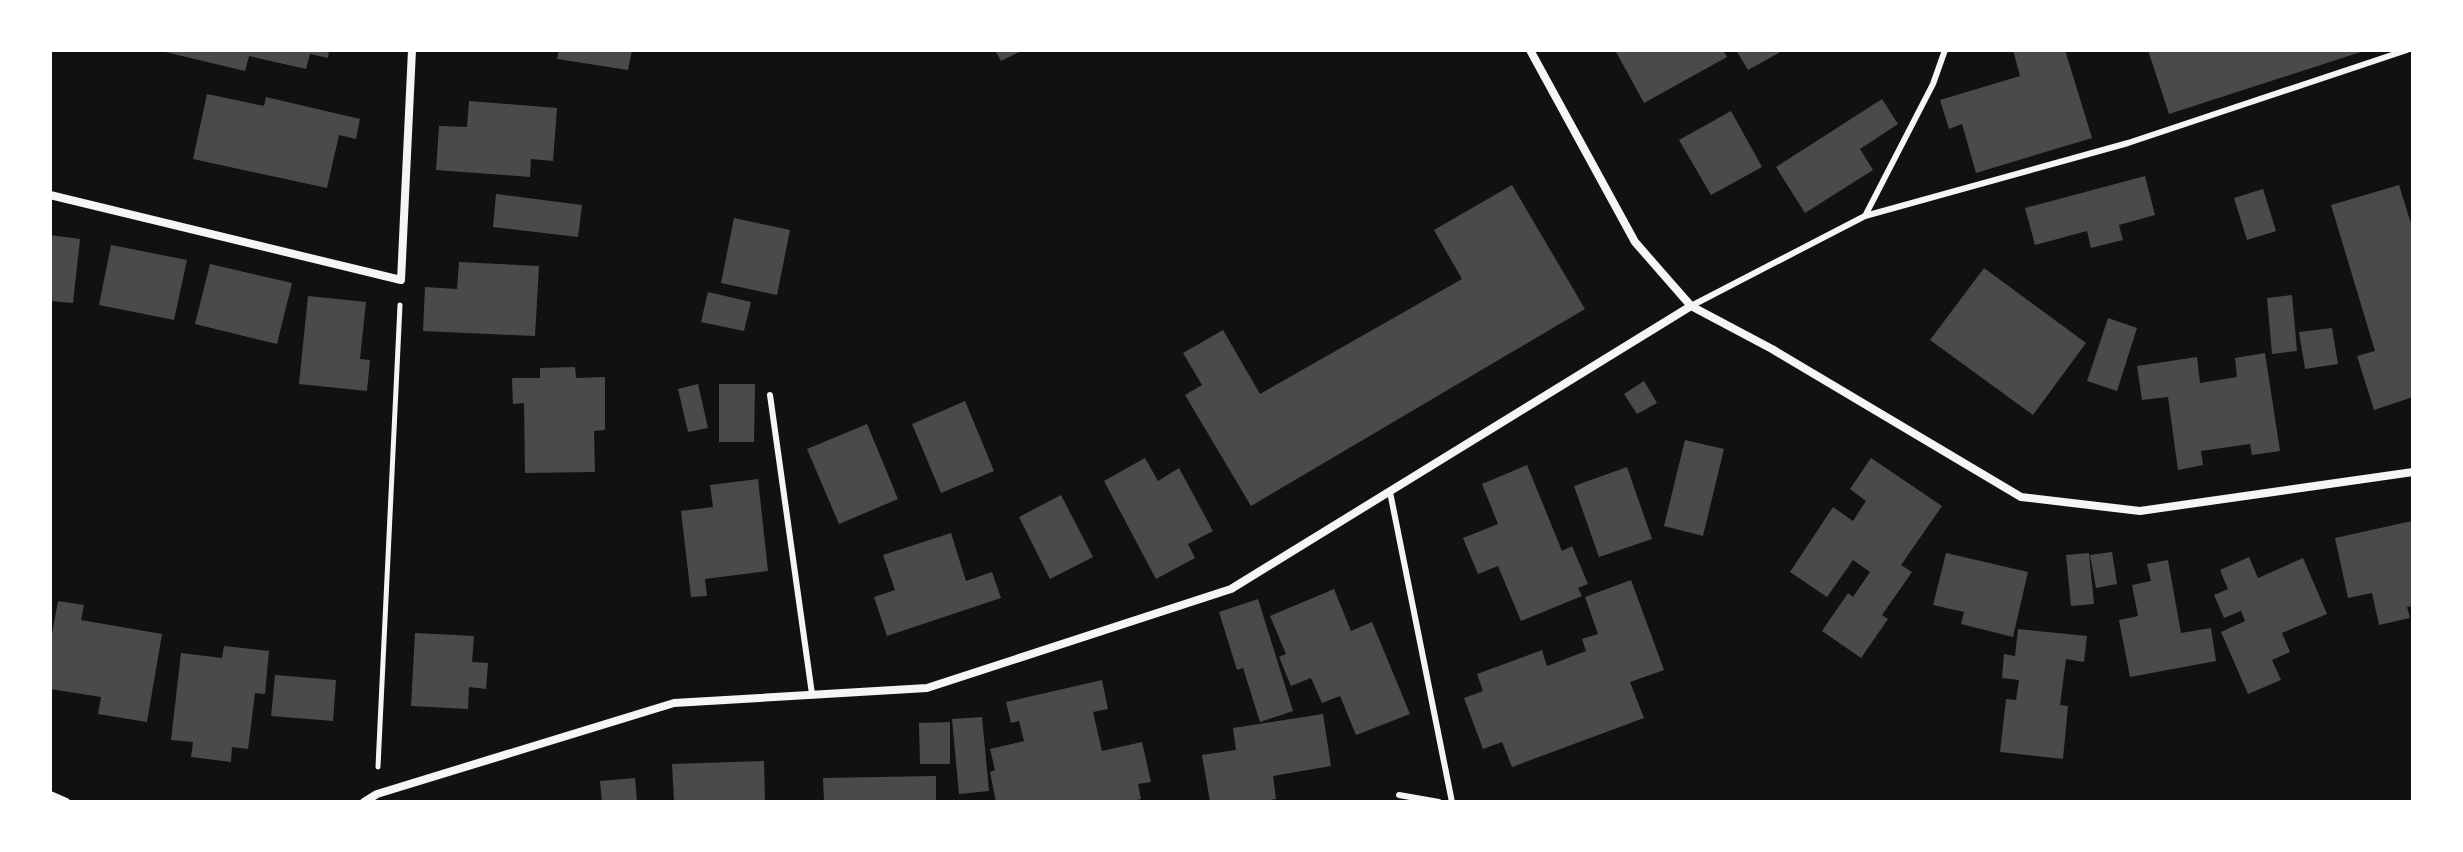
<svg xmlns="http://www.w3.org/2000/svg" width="2463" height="852" font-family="'Roboto Serif',serif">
<rect width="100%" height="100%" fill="#111"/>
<!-- building -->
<path fill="#4a4a4a" d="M 157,50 L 329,50 L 328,58 L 310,54 L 306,69 L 249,56 L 245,71 Z
M 559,50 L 632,50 L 628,70 L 557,59 Z
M 995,50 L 1023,50 L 1001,61 Z
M 1615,50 L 1723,50 L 1727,57 L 1644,103 Z
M 1736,50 L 1784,50 L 1748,70 Z
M 2013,50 L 2065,50 L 2092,138 L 1976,173 L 1962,124 L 1949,129 L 1940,100 L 2020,76 Z
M 2148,50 L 2364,50 L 2364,51 L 2169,114 Z
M 207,94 L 264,106 L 266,97 L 360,119 L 356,139 L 339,135 L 327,188 L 193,159 Z
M 1882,99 L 1898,124 L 1860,149 L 1873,170 L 1805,213 L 1776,167 Z
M 469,101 L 557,108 L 553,161 L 531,159 L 530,177 L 436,170 L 439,126 L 467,127 Z
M 1731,111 L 1762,167 L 1711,195 L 1679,140 Z
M 2145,176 L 2155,215 L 2119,225 L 2123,240 L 2091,248 L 2087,231 L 2035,245 L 2025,208 Z
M 1512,185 L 1585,309 L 1251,506 L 1185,395 L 1202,385 L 1183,353 L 1223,330 L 1260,394 L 1462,279 L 1434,230 Z
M 2399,185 L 2413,230 L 2413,397 L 2374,410 L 2357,356 L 2375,351 L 2331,205 Z
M 2263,189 L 2276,231 L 2247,240 L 2234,198 Z
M 496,194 L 582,205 L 578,237 L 493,227 Z
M 734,218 L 790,230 L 777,295 L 721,283 Z
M 50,235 L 80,239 L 73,303 L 50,301 Z
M 111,245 L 187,260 L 174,320 L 99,305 Z
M 459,262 L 539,266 L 535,336 L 423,331 L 425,287 L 457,289 Z
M 210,264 L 292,283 L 277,344 L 195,324 Z
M 1984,268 L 2086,343 L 2033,415 L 1930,340 Z
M 708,292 L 751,302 L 744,331 L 701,322 Z
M 2292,295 L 2297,351 L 2272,354 L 2267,298 Z
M 308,296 L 366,302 L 360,359 L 370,360 L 367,391 L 299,384 Z
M 2108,318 L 2137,328 L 2117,391 L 2087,381 Z
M 2332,328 L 2338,364 L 2305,369 L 2299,332 Z
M 2265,353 L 2280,451 L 2252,455 L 2250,444 L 2201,451 L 2203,465 L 2178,470 L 2168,397 L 2142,400 L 2137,366 L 2197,357 L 2200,383 L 2237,377 L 2235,358 Z
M 575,367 L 576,378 L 605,377 L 605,430 L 594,431 L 595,472 L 525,473 L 524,403 L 513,404 L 512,378 L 540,378 L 540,368 Z
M 1644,381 L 1657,403 L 1637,414 L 1624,394 Z
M 698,384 L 708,428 L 688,432 L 678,389 Z
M 719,384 L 755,384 L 754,442 L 719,442 Z
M 965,401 L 994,471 L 941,493 L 912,424 Z
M 867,424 L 898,499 L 839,524 L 807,449 Z
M 1685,440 L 1724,449 L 1703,536 L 1664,526 Z
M 1145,458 L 1158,481 L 1179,468 L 1213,531 L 1188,544 L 1195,558 L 1156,579 L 1104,481 Z
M 1871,458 L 1942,506 L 1901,565 L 1912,572 L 1882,615 L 1888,619 L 1861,658 L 1822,631 L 1848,593 L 1853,597 L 1870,572 L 1853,560 L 1827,597 L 1790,572 L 1833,507 L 1853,521 L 1866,501 L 1850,489 Z
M 1527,465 L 1562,551 L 1572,546 L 1588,584 L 1578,588 L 1582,596 L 1521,621 L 1498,566 L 1478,574 L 1463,538 L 1498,524 L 1482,484 Z
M 1627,467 L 1652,539 L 1599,557 L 1574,486 Z
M 758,479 L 768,571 L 705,579 L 707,596 L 691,597 L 681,511 L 713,507 L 710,485 Z
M 1061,495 L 1093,557 L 1050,579 L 1019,517 Z
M 2412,521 L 2413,606 L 2407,607 L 2410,618 L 2379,625 L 2372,593 L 2348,598 L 2335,538 Z
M 951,533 L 966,581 L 992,572 L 1001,598 L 887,636 L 874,597 L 895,590 L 883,555 Z
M 2112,552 L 2117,584 L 2096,588 L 2090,555 Z
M 1946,553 L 2028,572 L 2013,637 L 1961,624 L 1964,612 L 1933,605 Z
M 2089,553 L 2094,604 L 2071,606 L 2066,555 Z
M 2249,557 L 2258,578 L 2303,558 L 2327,614 L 2282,633 L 2290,652 L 2272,660 L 2281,680 L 2248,694 L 2221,632 L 2245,621 L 2241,611 L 2224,618 L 2214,595 L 2228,589 L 2220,570 Z
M 2168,560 L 2181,633 L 2211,628 L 2216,661 L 2130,677 L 2119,620 L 2138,616 L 2132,585 L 2151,581 L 2147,564 Z
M 1631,580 L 1664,670 L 1630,682 L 1644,718 L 1512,767 L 1502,742 L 1483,749 L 1464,698 L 1483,691 L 1477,674 L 1542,650 L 1547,666 L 1586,651 L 1582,639 L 1598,634 L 1585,597 Z
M 1334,589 L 1351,631 L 1372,622 L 1410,714 L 1356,735 L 1340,696 L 1322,703 L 1311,678 L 1291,686 L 1279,657 L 1286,654 L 1270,616 Z
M 1258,599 L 1293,711 L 1260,722 L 1243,668 L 1237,670 L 1219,612 Z
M 58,601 L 84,605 L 81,620 L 162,634 L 147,722 L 98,714 L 101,697 L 50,689 L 50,634 L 52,634 Z
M 2018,629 L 2087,636 L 2084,662 L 2066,659 L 2060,705 L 2068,706 L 2063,759 L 2000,752 L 2006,699 L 2016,700 L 2019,680 L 2002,678 L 2004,654 L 2015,656 Z
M 415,633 L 474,636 L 472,662 L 488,663 L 486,689 L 469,687 L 468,709 L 411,706 Z
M 224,646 L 269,651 L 265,694 L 255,693 L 248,749 L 232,747 L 231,762 L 191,757 L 193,742 L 171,740 L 181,653 L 222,658 Z
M 275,675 L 336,680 L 333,721 L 271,716 Z
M 1102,680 L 1108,709 L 1093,712 L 1102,751 L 1142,742 L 1151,782 L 1138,784 L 1141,799 L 1128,802 L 996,802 L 990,772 L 995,770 L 990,749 L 1024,741 L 1019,721 L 1011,723 L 1006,702 Z
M 1323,714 L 1331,766 L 1273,776 L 1276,799 L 1257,802 L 1210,802 L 1202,755 L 1236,750 L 1233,728 Z
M 982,717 L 989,791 L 959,794 L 952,719 Z
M 950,722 L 950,764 L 920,764 L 919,723 Z
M 764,761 L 765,802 L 674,802 L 672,764 Z
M 936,776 L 936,802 L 824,802 L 823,778 Z
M 635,778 L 637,802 L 602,802 L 600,781 Z"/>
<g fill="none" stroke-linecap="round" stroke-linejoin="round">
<!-- path -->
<path stroke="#f5f5f5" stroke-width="5" d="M 378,767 L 400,305"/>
<!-- service -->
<path stroke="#f5f5f5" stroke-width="6" d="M 1865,216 L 1933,84 L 1945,50
M 1691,306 L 1865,216 L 2128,143 L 2407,50
M 770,395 L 812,694
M 1390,492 L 1452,802
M 1399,795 L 1439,802"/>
<!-- minor -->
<path stroke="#f5f5f5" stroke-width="8" d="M 1530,50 L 1635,242 L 1691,306 L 1772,349 L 2021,497 L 2140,511 L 2413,472
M 50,195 L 401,280 L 412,50
M 50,795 L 66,802
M 364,802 L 377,794 L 674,703 L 927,688 L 1231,589 L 1691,306"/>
</g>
<!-- border -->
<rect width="2463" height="852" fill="none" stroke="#ffffff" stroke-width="104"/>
</svg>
